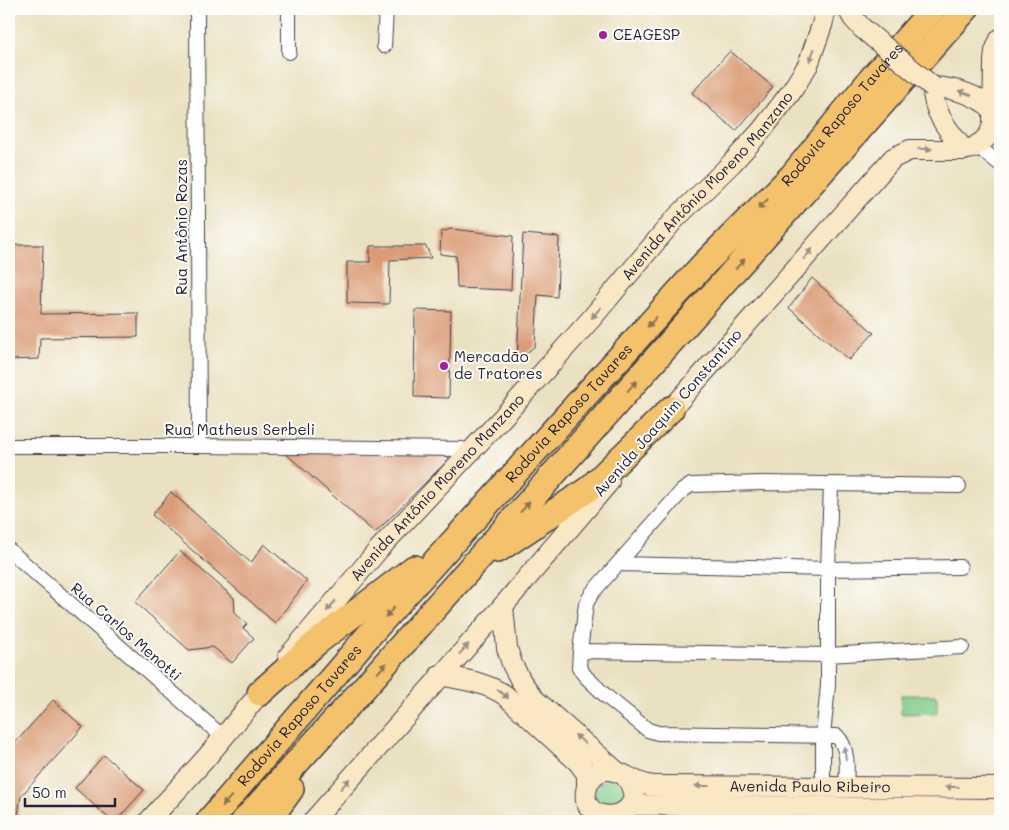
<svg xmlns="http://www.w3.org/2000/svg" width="1009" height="830" font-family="Mali,sans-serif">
<rect width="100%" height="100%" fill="#fdfcf7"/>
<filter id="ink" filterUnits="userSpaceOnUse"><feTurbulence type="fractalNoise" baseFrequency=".02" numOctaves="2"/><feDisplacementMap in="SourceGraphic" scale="10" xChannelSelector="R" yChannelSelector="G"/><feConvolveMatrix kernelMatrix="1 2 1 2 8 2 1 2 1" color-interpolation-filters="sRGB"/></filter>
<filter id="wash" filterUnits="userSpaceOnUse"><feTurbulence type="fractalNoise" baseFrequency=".0096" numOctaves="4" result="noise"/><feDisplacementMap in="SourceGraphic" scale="20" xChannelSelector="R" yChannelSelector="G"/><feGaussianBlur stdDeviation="1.12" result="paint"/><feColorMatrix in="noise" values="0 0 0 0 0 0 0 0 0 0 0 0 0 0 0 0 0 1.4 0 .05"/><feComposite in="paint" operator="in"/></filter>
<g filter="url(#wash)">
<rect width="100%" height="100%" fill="#eae1c0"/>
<!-- green -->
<path fill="#82cd8b" stroke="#527863" d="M 901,695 L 937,695 L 937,713 L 901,714 Z
M 611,777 L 625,788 L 621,806 L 603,808 L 595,799 L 595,786 Z"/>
<g id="blocks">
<!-- building -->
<path fill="#da9b75" d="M 730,51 L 773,87 L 736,131 L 692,93 Z
M 451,229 L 513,236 L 511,290 L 457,288 L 456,256 L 440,254 L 441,232 Z
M 523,234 L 559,237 L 557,297 L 538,295 L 535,346 L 517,361 Z
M 9,245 L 43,245 L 41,314 L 138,313 L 138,337 L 40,338 L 39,359 L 9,360 Z
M 370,246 L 426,246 L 431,258 L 390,260 L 389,304 L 347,303 L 347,262 L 370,262 Z
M 812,278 L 874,333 L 849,360 L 789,308 Z
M 415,310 L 451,311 L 449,398 L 414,397 Z
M 284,452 L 446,454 L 449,459 L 375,533 Z
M 171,492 L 251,563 L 264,544 L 307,581 L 275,623 L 152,515 Z
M 180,551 L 234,598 L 235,613 L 247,624 L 243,628 L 254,638 L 232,663 L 213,647 L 189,650 L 135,602 Z
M 53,700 L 83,727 L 21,796 L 17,821 L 9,821 L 9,750 Z
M 104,755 L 144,790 L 116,821 L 112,821 L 75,788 Z"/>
</g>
</g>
<g filter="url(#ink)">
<use href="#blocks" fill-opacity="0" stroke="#403f4f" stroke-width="1"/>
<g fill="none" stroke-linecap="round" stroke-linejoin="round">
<defs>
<path id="street" d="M 197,9 L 199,446
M 289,9 L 289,52
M 384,46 L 386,9
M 977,146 L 1000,164
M 9,446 L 199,446 L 462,449 L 470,453
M 9,550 L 223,737
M 618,564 L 828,569 L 960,567
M 580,651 L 828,655 L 962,647
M 823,786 L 823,736 L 828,685 L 828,569 L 831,485
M 846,786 C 847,770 849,748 837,736 L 658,733 L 648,730 L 607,697 L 586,677 L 579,668 L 580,651 L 586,604 L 592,593 L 682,491 L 691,485 L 762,483 L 959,486
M 815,821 L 830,808"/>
<g id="secondary">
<path d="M 848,9 L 853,18 L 862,28"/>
<path d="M 964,150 C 949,131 932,112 933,87 C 956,88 975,94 993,109"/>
<path d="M 662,420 L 893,158 L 910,150 L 962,150 L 973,148 L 982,142 L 989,135 L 993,125 L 994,61 L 995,51 L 1000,39"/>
<path d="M 503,606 L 507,648 L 512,664 L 521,681 L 534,699 L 616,771"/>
<path id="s1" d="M 288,657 L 379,549 L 502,418 L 591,319 L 673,221 L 732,163 L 762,130 L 791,92 L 808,65 L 822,25 L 826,9"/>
<path d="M 440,675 C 464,680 486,682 506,696 L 579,763 L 587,774 L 587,785"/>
<path id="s2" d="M 624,775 C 656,813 596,830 586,801 C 585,794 586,788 589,782 C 605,757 625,778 644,784 C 649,786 657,786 663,786 L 1000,788"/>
<path d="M 632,805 L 1000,809"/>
<path d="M 149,821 L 207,757 L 269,682"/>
<path d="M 313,821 L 503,606 L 609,482"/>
</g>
<g id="highway">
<path d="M 498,550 L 590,488 L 671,409"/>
<path d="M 260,693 L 316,643 L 414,568"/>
<path id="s3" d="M 209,821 L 369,635 L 704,264 L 792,176 L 872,78 L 933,9"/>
<path d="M 244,821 L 354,699 L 966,9"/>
<path d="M 268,821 L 291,789"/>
</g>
</defs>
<!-- street casing -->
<use href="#street" stroke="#403f4f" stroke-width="16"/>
<!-- secondary casing -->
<use href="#secondary" stroke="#403f4f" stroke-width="22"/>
<!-- highway casing -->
<use href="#highway" stroke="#403f4f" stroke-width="28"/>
<!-- street -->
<use href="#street" stroke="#fff" stroke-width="14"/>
<!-- secondary -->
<use href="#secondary" stroke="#fae7c3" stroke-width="20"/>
<!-- highway -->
<use href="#highway" stroke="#f3c26a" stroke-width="25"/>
<defs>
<path id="secondary-bridge" d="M 862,28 L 933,87"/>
</defs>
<!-- secondary-bridge casing -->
<use href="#secondary-bridge" stroke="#403f4f" stroke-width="22" stroke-linecap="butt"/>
<!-- secondary-bridge -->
<use href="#secondary-bridge" stroke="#fae7c3" stroke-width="20"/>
</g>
<!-- one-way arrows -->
<defs><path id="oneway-solid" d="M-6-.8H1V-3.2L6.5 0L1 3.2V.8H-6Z" transform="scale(1.25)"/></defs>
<g fill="#998e86">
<use href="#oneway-solid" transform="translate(812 55) rotate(111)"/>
<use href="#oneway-solid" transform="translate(965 93) rotate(-161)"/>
<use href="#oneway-solid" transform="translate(925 149) rotate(1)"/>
<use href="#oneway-solid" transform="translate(808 254) rotate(-49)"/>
<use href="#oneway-solid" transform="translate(596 313) rotate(130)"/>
<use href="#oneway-solid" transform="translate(331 606) rotate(130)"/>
<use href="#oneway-solid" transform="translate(464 649) rotate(-48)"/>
<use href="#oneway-solid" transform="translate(503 694) rotate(38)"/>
<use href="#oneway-solid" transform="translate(580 739) rotate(-139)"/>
<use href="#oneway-solid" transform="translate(345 784) rotate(-49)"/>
<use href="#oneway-solid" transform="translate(702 786) rotate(180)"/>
<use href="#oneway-solid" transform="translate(952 787) rotate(-180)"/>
</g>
<g fill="#8a7252">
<use href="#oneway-solid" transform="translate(763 204) rotate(135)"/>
<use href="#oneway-solid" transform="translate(740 264) rotate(-48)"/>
<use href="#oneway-solid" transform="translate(652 322) rotate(132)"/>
<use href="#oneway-solid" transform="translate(632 386) rotate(-48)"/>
<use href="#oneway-solid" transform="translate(525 507) rotate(-48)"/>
<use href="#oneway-solid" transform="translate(390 612) rotate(132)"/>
<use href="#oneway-solid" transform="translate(382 668) rotate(-48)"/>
<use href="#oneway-solid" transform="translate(227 801) rotate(131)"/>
</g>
<use fill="#9c9ca7" href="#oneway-solid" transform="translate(845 753) rotate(-98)"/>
</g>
<!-- markers -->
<g fill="#b5179e" stroke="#fdfcf7" stroke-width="2">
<circle cx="603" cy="35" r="5"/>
<circle cx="444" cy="366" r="5"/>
</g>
<g text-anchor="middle" stroke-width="4" stroke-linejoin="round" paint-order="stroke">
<!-- poi labels -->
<g font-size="15" fill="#22223b" stroke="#fdfcf7" text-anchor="start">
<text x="613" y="40">CEAGESP</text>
<text x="454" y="362">Mercadão<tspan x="454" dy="17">de Tratores</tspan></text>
</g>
<!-- street labels -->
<g font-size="15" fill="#22223b" stroke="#fdfcf7">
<text dy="5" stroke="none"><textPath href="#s3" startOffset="949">Rodovia Raposo Tavares</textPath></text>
<text dy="5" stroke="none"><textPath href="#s1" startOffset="631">Avenida Antônio Moreno Manzano</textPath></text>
<text transform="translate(182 227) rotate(-90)" y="5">Rua Antônio Rozas</text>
<text dy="5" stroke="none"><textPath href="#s3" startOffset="544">Rodovia Raposo Tavares</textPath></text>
<text transform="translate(668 413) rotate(-49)" y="5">Avenida Joaquim Constantino</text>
<text x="240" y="435">Rua Matheus Serbeli</text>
<text dy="5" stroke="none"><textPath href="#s1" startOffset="226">Avenida Antônio Moreno Manzano</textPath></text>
<text transform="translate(126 632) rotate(41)" y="5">Rua Carlos Menotti</text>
<text dy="5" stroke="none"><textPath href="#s3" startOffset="139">Rodovia Raposo Tavares</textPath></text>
<text dy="5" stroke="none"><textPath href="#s2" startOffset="335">Avenida Paulo Ribeiro</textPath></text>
</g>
</g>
<!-- margin -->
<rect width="1009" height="830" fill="none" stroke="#fdfcf7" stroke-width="30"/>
<!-- scale -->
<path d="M25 798v8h90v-8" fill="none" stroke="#22223b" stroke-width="2.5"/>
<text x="32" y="798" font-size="15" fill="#22223b" stroke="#fdfcf7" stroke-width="4" paint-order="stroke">50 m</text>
</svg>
